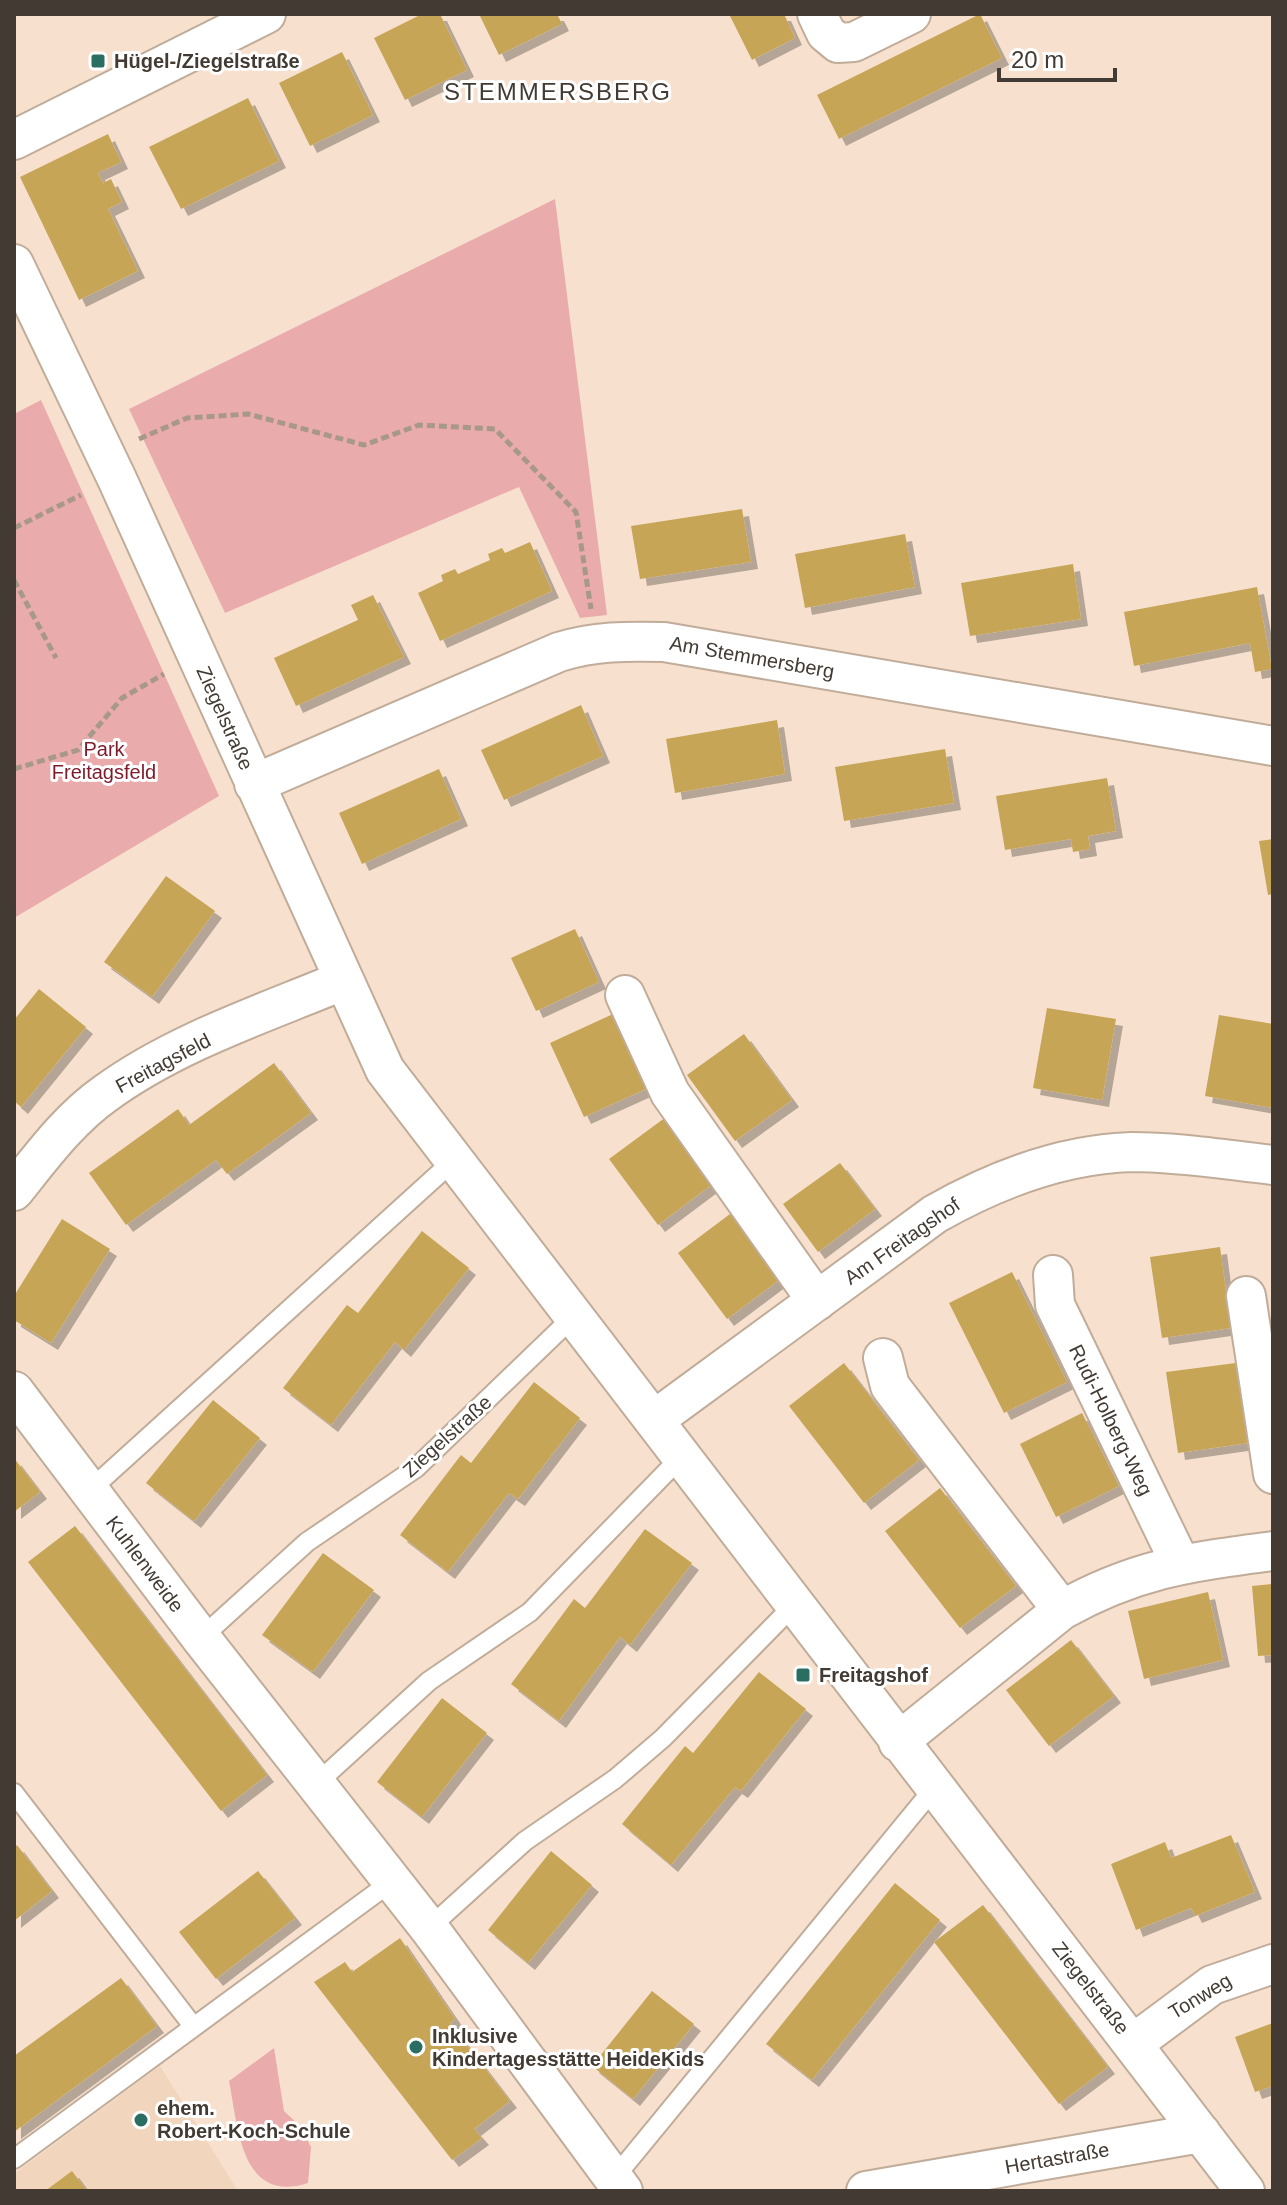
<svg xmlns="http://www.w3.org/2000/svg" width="1287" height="2205" font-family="Arial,sans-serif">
<defs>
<filter id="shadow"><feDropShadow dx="7" dy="7" stdDeviation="0" flood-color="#0004"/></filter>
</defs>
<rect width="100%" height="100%" fill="#f7e1ce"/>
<!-- built -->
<path fill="#f1d5bd" d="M 160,2066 L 238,2191 L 14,2191 L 14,2174 Z"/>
<!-- green -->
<path fill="#eaabac" d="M 555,199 L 607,615 L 580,618 L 519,487 L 225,613 L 129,409 Z
M 41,400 L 219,796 L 14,918 L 14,414 Z
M 274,2048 L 284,2111 L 300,2126 L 311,2147 L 308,2183 C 241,2205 238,2127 229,2081 Z"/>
<!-- building -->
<path fill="#c6a557" filter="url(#shadow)" d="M 422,14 L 440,14 L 467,70 L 405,100 L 374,38 Z
M 479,14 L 557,14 L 562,24 L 499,55 Z
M 729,14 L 784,14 L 795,38 L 752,60 Z
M 980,14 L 1002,58 L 839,139 L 817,95 Z
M 342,52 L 373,115 L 310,146 L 279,83 Z
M 248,98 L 279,161 L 181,209 L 149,147 Z
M 108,134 L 121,162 L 98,173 L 103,183 L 111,179 L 122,202 L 108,209 L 138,271 L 79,300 L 20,177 Z
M 742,509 L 751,562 L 640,579 L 631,526 Z
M 905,534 L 915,587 L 805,608 L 795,554 Z
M 530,542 L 552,591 L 440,641 L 418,593 L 443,581 L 441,575 L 455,569 L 458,574 L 490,560 L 488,554 L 502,548 L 505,553 Z
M 1073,564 L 1081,619 L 970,636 L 961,583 Z
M 1257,587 L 1272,669 L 1255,672 L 1250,643 L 1134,666 L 1124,612 Z
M 373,595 L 404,657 L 296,706 L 274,658 L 358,620 L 351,605 Z
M 581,705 L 603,756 L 504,800 L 481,750 Z
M 777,720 L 785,774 L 675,793 L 666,739 Z
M 945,749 L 954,803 L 844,821 L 835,767 Z
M 439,769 L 461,819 L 362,864 L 339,813 Z
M 1107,778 L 1116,831 L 1088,836 L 1090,849 L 1073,852 L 1071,839 L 1005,850 L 996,796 Z
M 1273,839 L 1273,894 L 1268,895 L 1259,841 Z
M 166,876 L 215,911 L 152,997 L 104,962 Z
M 575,929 L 599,982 L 536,1011 L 511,958 Z
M 39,989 L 86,1027 L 21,1107 L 14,1101 L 14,1020 Z
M 1047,1008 L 1116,1019 L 1102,1100 L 1033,1088 Z
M 613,1014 L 648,1088 L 584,1117 L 550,1043 Z
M 1219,1015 L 1273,1024 L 1273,1108 L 1205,1096 Z
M 744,1034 L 792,1100 L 735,1141 L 687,1075 Z
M 274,1063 L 311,1113 L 227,1174 L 216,1160 L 126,1225 L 89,1173 L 178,1109 L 189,1125 Z
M 666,1117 L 714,1183 L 658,1225 L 609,1159 Z
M 840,1163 L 875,1209 L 818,1252 L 783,1204 Z
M 734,1211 L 783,1277 L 727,1319 L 678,1253 Z
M 62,1219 L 110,1249 L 51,1343 L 14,1320 L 14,1296 Z
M 422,1231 L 469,1268 L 404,1350 L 395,1342 L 331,1425 L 283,1388 L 347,1305 L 358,1313 Z
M 1220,1247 L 1231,1328 L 1162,1338 L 1150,1257 Z
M 1012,1272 L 1067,1382 L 1004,1413 L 949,1303 Z
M 844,1363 L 919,1460 L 864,1503 L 789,1406 Z
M 1236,1363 L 1248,1443 L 1178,1453 L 1166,1372 Z
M 534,1382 L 580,1418 L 518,1499 L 509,1493 L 448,1572 L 400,1535 L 461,1455 L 471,1463 Z
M 213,1400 L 260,1438 L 194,1521 L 146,1483 Z
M 1082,1413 L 1119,1486 L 1056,1517 L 1020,1444 Z
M 14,1458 L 40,1492 L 14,1512 Z
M 940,1488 L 1016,1586 L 960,1628 L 885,1531 Z
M 75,1526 L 267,1775 L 221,1811 L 28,1562 Z
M 645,1529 L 692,1563 L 630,1645 L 620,1637 L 559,1721 L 511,1684 L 574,1599 L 585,1608 Z
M 323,1553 L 374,1590 L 313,1672 L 262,1635 Z
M 1273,1584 L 1273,1655 L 1258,1656 L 1252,1586 Z
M 1208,1592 L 1223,1660 L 1144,1679 L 1128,1611 Z
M 1071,1640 L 1114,1696 L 1049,1746 L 1006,1690 Z
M 759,1672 L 806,1709 L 741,1791 L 735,1787 L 671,1865 L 622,1824 L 685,1746 L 693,1753 Z
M 442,1698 L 487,1733 L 422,1817 L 377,1782 Z
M 1231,1835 L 1255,1892 L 1195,1916 L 1191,1908 L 1136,1930 L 1111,1864 L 1165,1842 L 1171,1858 Z
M 17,1845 L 52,1891 L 14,1921 L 14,1848 Z
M 551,1851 L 592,1885 L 528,1963 L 488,1930 Z
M 258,1871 L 295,1918 L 216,1979 L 179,1932 Z
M 895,1883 L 940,1920 L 812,2080 L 766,2044 Z
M 983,1905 L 1108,2067 L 1059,2104 L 934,1942 Z
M 400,1938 L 455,2019 L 450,2023 L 510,2101 L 474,2129 L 482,2138 L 452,2160 L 314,1982 L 345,1962 L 352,1972 Z
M 121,1978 L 157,2026 L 14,2132 L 14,2056 Z
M 652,1991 L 694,2024 L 633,2099 L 592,2066 Z
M 1273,2023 L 1273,2086 L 1255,2092 L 1235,2037 Z
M 72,2171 L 87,2191 L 45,2191 Z"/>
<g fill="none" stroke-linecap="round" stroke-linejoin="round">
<defs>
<path id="lane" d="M 90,1490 L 452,1162
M 201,1638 L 307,1542 L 416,1468 L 575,1315
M 315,1785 L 429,1681 L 530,1612 L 682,1456
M 14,1793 L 193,2026
M 429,1928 L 525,1841 L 615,1779 L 663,1738 L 794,1605
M 14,2159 L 391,1882
M 615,2177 L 935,1787"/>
<path id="street" d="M 817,14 L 826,33 L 838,43 L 854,42 L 911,14
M 14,140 L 266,14
M 14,264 L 117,479 L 385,1070 L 1245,2191
M 254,784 L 559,652 C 594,641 628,641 664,642 L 1273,746
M 625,995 L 670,1093 L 817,1301
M 14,1191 C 42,1156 69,1119 106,1093 C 176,1042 265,1013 344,980
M 1053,1275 L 1055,1305 L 1180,1563
M 1246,1296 L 1273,1474
M 883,1358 L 890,1386 L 1062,1610
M 14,1391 L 201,1638 L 429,1928 L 623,2191
M 654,1420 L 935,1214 C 995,1180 1061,1154 1132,1152 C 1179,1152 1227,1160 1273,1165
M 898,1742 L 1062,1610 C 1137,1568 1190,1562 1273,1551
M 1134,2043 L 1212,1985 L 1273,1964
M 866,2191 L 1201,2133"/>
</defs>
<!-- lane casing -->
<use href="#lane" stroke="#c1ac9a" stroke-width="22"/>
<!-- street casing -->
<use href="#street" stroke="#c1ac9a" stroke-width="42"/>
<!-- path -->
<path stroke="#a79889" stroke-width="5" stroke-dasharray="8 4" stroke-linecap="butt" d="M 139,439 L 187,418 L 248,414 L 364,445 L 419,425 L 495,429 L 576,512 L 591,609
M 14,528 L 81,495
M 14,580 L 56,658
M 14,769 L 78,750 L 122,698 L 164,674"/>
<!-- lane -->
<use href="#lane" stroke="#fff" stroke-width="18"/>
<!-- street -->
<use href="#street" stroke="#fff" stroke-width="38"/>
</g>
<!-- markers -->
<g fill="#2a6e61" stroke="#fff" stroke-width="3">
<rect x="90" y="53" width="16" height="16" rx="4"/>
<rect x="795" y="1667" width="16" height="16" rx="4"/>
<circle cx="416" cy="2047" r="8"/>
<circle cx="141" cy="2120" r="8"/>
</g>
<g text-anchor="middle" stroke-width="6" stroke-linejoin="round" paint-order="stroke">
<!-- poi labels -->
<g font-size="20" font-weight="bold" fill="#433b33" stroke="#fff" text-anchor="start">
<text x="114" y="68">Hügel-/Ziegelstraße</text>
<text x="819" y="1682">Freitagshof</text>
<text x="432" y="2043">Inklusive<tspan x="432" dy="23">Kindertagesstätte HeideKids</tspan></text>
<text x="157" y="2115">ehem.<tspan x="157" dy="23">Robert-Koch-Schule</tspan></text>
</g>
<!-- street labels -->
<g font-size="20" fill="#433b33" stroke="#fff">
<text transform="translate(752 657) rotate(10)" y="7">Am Stemmersberg</text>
<text transform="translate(225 718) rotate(66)" y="7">Ziegelstraße</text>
<text transform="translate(163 1063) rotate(-28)" y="7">Freitagsfeld</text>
<text transform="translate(902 1241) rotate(-35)" y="7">Am Freitagshof</text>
<text transform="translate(1111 1420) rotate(64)" y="7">Rudi-Holberg-Weg</text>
<text transform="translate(447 1436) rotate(-42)" y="7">Ziegelstraße</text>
<text transform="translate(145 1564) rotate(53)" y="7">Kuhlenweide</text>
<text transform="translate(1091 1988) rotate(52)" y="7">Ziegelstraße</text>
<text transform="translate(1200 1996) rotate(-31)" y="7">Tonweg</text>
<text transform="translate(1057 2158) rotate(-10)" y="7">Hertastraße</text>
</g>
<!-- park labels -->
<g font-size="20" fill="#7f1a2a" stroke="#fff">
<text x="104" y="756">Park<tspan x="104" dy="23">Freitagsfeld</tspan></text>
</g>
<!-- quarter labels -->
<g font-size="24" letter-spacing="2" fill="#433b33" stroke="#fff">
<text x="558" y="100">STEMMERSBERG</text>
</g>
</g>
<!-- border -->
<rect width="1287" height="2205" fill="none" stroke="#433b33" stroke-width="32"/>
<!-- scale -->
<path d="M999 68v12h116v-12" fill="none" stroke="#433b33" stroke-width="4"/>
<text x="1011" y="68" font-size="24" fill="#433b33" stroke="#ffffff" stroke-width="6" paint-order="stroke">20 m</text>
</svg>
